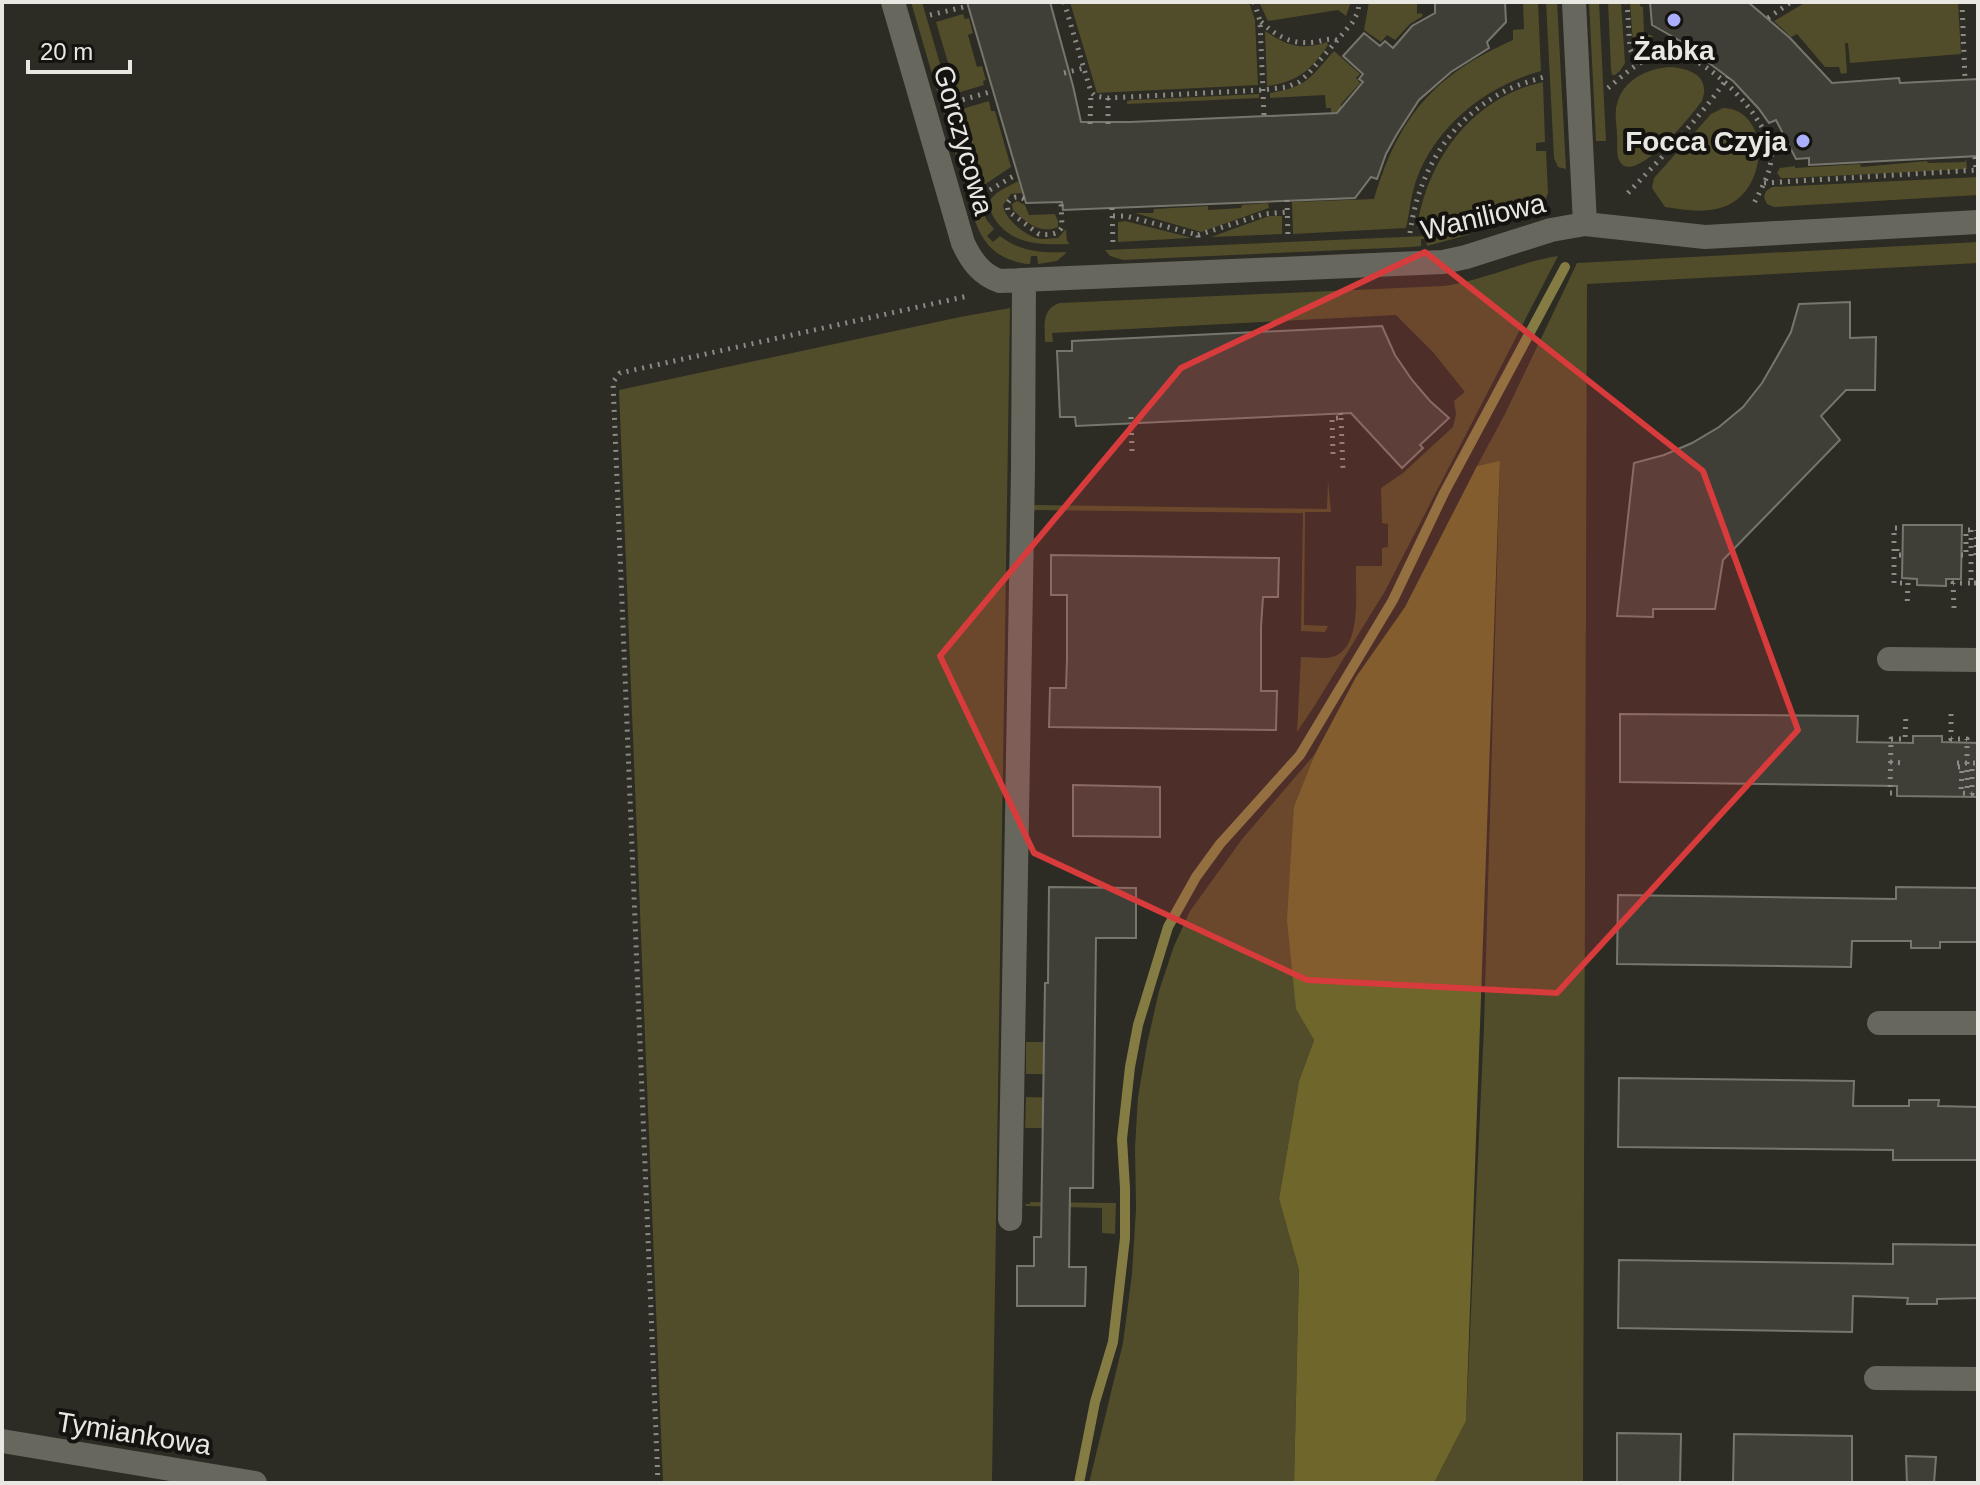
<svg xmlns="http://www.w3.org/2000/svg" width="1980" height="1485" font-family="Arial,sans-serif">
<rect width="100%" height="100%" fill="#2c2b24"/>
<!-- green -->
<path fill="#514c29" d="M 911,2 L 922,2 L 976,187 L 966,190 Z
M 1070,2 L 1249,2 L 1255,20 L 1258,85 L 1097,93 Z
M 1259,2 L 1351,2 L 1346,16 L 1338,10 L 1268,21 Z
M 1369,2 L 1417,2 L 1417,14 L 1421,13 L 1423,16 L 1410,24 L 1395,40 L 1387,35 L 1381,42 L 1364,30 Z
M 1523,2 L 1538,2 L 1541,71 C 1483,87 1429,131 1413,191 C 1410,203 1409,216 1406,228 L 1293,234 L 1292,202 L 1374,199 C 1399,116 1434,75 1513,40 L 1513,30 L 1524,29 Z
M 1546,2 L 1557,2 L 1566,169 L 1558,167 L 1554,158 Z
M 1589,2 L 1599,2 L 1606,141 L 1596,141 Z
M 1608,2 L 1621,2 L 1625,63 L 1620,71 L 1615,75 L 1612,75 L 1611,70 Z
M 1630,2 L 1640,2 L 1640,6 L 1643,7 L 1644,33 L 1653,36 L 1647,46 L 1640,49 L 1633,43 Z
M 1806,2 L 1958,2 L 1961,54 L 1850,63 L 1848,43 L 1845,43 L 1847,73 L 1841,74 L 1839,67 L 1825,67 L 1797,34 L 1791,37 L 1774,21 Z
M 963,14 L 965,19 L 969,18 L 973,33 L 968,35 L 977,67 L 982,66 L 986,80 L 983,81 L 984,85 L 957,93 L 936,22 Z
M 1265,31 C 1287,45 1300,51 1327,42 L 1328,45 C 1311,70 1298,82 1267,86 Z
M 1334,51 L 1360,74 L 1356,78 L 1360,83 L 1341,104 L 1341,113 L 1331,113 L 1331,108 L 1326,108 L 1325,95 L 1270,98 L 1270,93 C 1307,87 1310,78 1334,51 Z
M 1669,67 C 1690,68 1711,76 1702,101 C 1694,112 1633,190 1619,160 C 1616,154 1618,142 1617,135 C 1617,126 1614,114 1617,104 C 1623,80 1646,69 1669,67 Z
M 1543,82 L 1545,142 L 1536,143 L 1536,151 L 1546,151 L 1548,193 L 1545,201 L 1466,226 L 1417,228 C 1427,160 1472,97 1543,82 Z
M 1259,94 L 1259,98 L 1127,104 L 1127,101 L 1133,100 Z
M 989,101 L 991,111 L 995,111 L 1011,167 L 984,185 L 962,109 Z
M 1723,108 C 1772,109 1770,195 1720,208 C 1702,213 1683,210 1665,207 L 1652,188 L 1654,178 L 1711,114 Z
M 1966,159 L 1967,169 L 1791,178 L 1781,178 L 1777,173 L 1780,168 L 1795,166 L 1795,168 L 1860,164 L 1861,167 L 1927,161 L 1928,163 L 1965,162 Z
M 1978,177 L 1978,195 L 1774,207 L 1767,204 L 1764,197 L 1766,191 L 1772,187 Z
M 1018,181 L 1022,193 L 1011,194 L 1003,205 C 1004,218 1024,234 1036,238 C 1043,240 1051,238 1058,238 L 1066,229 L 1067,241 L 1070,244 C 1042,245 1011,245 994,218 C 991,212 988,206 991,199 C 996,191 1010,186 1018,181 Z
M 979,197 L 986,219 L 994,229 L 987,236 L 993,242 L 1000,236 C 1021,252 1041,253 1066,252 L 1065,254 L 1057,261 L 1038,264 L 1037,256 L 1031,256 L 1030,264 L 1027,264 C 988,258 978,235 969,201 Z
M 1017,201 L 1025,205 L 1029,215 L 1055,214 L 1058,221 L 1058,227 C 1040,235 1026,222 1013,210 L 1012,204 Z
M 1268,203 L 1269,208 L 1201,232 L 1135,213 L 1153,213 L 1154,209 L 1208,206 L 1208,210 L 1241,208 L 1242,205 Z
M 1269,216 L 1282,216 L 1282,234 L 1211,237 Z
M 1125,221 L 1189,237 L 1190,238 L 1118,242 L 1118,222 Z
M 1471,234 L 1427,246 L 1426,239 L 1421,239 L 1421,246 L 1411,247 L 1123,260 L 1110,256 L 1105,250 Z
M 1978,242 L 1978,263 L 1587,284 L 1583,1483 L 1434,1483 L 1466,1421 L 1484,1026 L 1500,462 L 1477,466 L 1505,414 L 1577,263 Z
M 1558,256 L 1385,591 L 1315,705 L 1297,732 L 1301,657 C 1311,657 1322,659 1332,657 C 1363,649 1355,591 1356,566 L 1382,566 L 1382,548 L 1388,547 L 1388,524 L 1382,523 L 1381,488 L 1403,473 L 1453,427 L 1456,414 L 1454,401 L 1465,392 L 1433,352 L 1396,315 L 1052,333 L 1053,342 L 1045,342 C 1045,326 1041,309 1060,303 L 1444,286 C 1485,280 1519,262 1558,256 Z
M 1010,308 L 992,1483 L 663,1483 L 619,390 L 960,317 Z
M 1328,481 L 1331,512 L 1305,512 L 1304,625 L 1328,626 L 1325,632 L 1301,631 L 1303,513 L 1034,510 L 1034,505 L 1327,509 Z
M 1315,754 L 1294,806 L 1296,1008 L 1314,1040 L 1299,1081 L 1279,1199 L 1299,1270 L 1294,1483 L 1089,1483 L 1123,1343 L 1132,1274 L 1136,1209 L 1135,1147 L 1138,1097 L 1147,1044 L 1159,991 L 1174,946 L 1190,911 L 1243,838 Z
M 1026,1042 L 1045,1042 L 1064,1074 L 1026,1074 Z
M 1026,1097 L 1063,1098 L 1043,1128 L 1025,1128 Z
M 1030,1202 L 1116,1203 L 1115,1234 L 1102,1233 L 1102,1208 L 1026,1206 L 1025,1204 L 1030,1204 Z"/>
<!-- forest -->
<path fill="#6e662b" d="M 1500,461 L 1466,1421 L 1434,1483 L 1294,1483 L 1299,1270 L 1279,1199 L 1299,1081 L 1314,1040 L 1296,1009 L 1287,920 L 1294,806 L 1315,754 L 1356,677 L 1405,607 L 1477,466 Z"/>
<g fill="none" stroke-linecap="round" stroke-linejoin="round">
<!-- stream -->
<path stroke="#847c42" stroke-width="10" d="M 1079,1483 L 1095,1402 L 1113,1342 L 1125,1238 L 1125,1188 L 1122,1139 L 1130,1067 L 1138,1025 L 1168,927 L 1196,877 L 1220,844 L 1300,755 L 1393,600 L 1444,493 L 1565,267"/>
</g>
<!-- building -->
<path fill="#403f37" stroke="#77766d" stroke-width="2" d="M 967,2 L 1050,2 L 1073,86 L 1081,122 L 1130,122 L 1337,113 L 1363,82 L 1359,79 L 1363,74 L 1343,56 L 1364,33 L 1380,46 L 1385,41 L 1393,48 L 1412,26 L 1435,13 L 1435,2 L 1505,2 L 1506,22 L 1487,42 L 1489,48 L 1451,72 L 1419,100 L 1397,134 L 1386,154 L 1377,179 L 1371,177 L 1355,198 L 1063,210 L 1062,202 L 1026,203 Z
M 1650,2 L 1748,2 L 1790,38 L 1832,83 L 1899,78 L 1900,83 L 1978,79 L 1978,156 L 1809,165 L 1809,158 L 1796,159 L 1776,120 L 1769,123 L 1759,109 L 1733,81 L 1709,63 L 1680,47 L 1682,42 L 1652,25 Z
M 1850,302 L 1850,338 L 1876,337 L 1875,390 L 1846,390 L 1821,416 L 1840,440 L 1723,560 L 1715,609 L 1653,609 L 1653,617 L 1617,616 L 1634,463 L 1664,455 L 1692,443 L 1719,427 L 1743,407 L 1762,383 L 1777,357 L 1791,332 L 1799,304 Z
M 1382,326 L 1395,355 L 1412,380 L 1430,401 L 1449,418 L 1420,445 L 1423,448 L 1402,468 L 1351,413 L 1076,426 L 1075,417 L 1060,417 L 1057,351 L 1072,351 L 1072,341 Z
M 1903,525 L 1962,525 L 1961,579 L 1946,579 L 1946,586 L 1917,585 L 1917,579 L 1902,578 Z
M 1051,555 L 1279,558 L 1278,597 L 1263,597 L 1261,627 L 1261,691 L 1277,691 L 1276,730 L 1049,727 L 1050,688 L 1066,688 L 1067,659 L 1067,595 L 1051,595 Z
M 1620,714 L 1858,716 L 1857,742 L 1913,743 L 1913,736 L 1942,736 L 1942,742 L 1978,743 L 1978,797 L 1897,796 L 1897,786 L 1620,782 Z
M 1073,785 L 1160,787 L 1160,837 L 1073,836 Z
M 1049,887 L 1136,888 L 1136,938 L 1096,938 L 1093,1188 L 1070,1188 L 1069,1267 L 1086,1267 L 1085,1306 L 1017,1306 L 1017,1266 L 1034,1266 L 1034,1237 L 1041,1237 L 1045,983 L 1048,983 Z
M 1896,887 L 1978,888 L 1978,942 L 1940,942 L 1940,948 L 1911,948 L 1911,941 L 1852,941 L 1851,967 L 1617,964 L 1618,895 L 1896,899 Z
M 1619,1078 L 1854,1081 L 1853,1106 L 1909,1106 L 1909,1100 L 1939,1100 L 1938,1106 L 1978,1107 L 1978,1160 L 1893,1160 L 1893,1150 L 1618,1147 Z
M 1893,1244 L 1978,1245 L 1978,1298 L 1937,1299 L 1937,1304 L 1907,1304 L 1908,1298 L 1853,1296 L 1852,1332 L 1618,1328 L 1619,1260 L 1893,1264 Z
M 1617,1433 L 1681,1434 L 1680,1483 L 1617,1483 Z
M 1734,1434 L 1852,1436 L 1852,1483 L 1733,1483 Z
M 1906,1456 L 1936,1457 L 1934,1483 L 1907,1483 Z"/>
<g fill="none" stroke-linecap="round" stroke-linejoin="round">
<!-- path -->
<path stroke="#8b8a84" stroke-width="5" stroke-dasharray="2 6" stroke-linecap="butt" d="M 1064,2 L 1091,92 L 1095,96 L 1108,98 L 1263,90 L 1287,87 L 1299,82 L 1308,74 L 1352,23 L 1358,12 L 1359,2
M 1254,2 L 1260,21 L 1264,116
M 1627,2 L 1630,49 L 1638,64
M 1962,2 L 1965,80
M 930,15 L 968,6
M 1768,18 L 1791,2
M 1261,22 C 1278,37 1292,45 1315,42 C 1326,40 1332,37 1341,42
M 1064,73 L 1084,68
M 1608,88 C 1625,74 1643,56 1666,53 C 1702,49 1771,119 1771,155 C 1772,172 1760,191 1752,207
M 1108,98 L 1108,124
M 955,102 L 993,91
M 1090,124 L 1091,93
M 1975,157 L 1976,170
M 1764,183 L 1978,170
M 1628,193 C 1663,156 1699,119 1728,77
M 983,194 L 1017,174
M 1024,199 C 1017,195 1011,197 1007,204 L 1008,211 L 1039,234 C 1048,235 1058,235 1062,227 L 1061,202
M 1287,200 L 1288,238
M 1112,208 L 1113,245
M 1113,216 L 1126,216 L 1198,235 L 1198,242
M 1410,233 C 1418,174 1448,122 1501,93 C 1515,85 1531,81 1547,76
M 1198,235 L 1264,214 L 1288,212
M 1131,417 L 1132,451
M 1341,418 L 1343,471
M 1333,454 L 1332,418 L 1341,418 L 1340,407
M 1897,528 L 1894,528 L 1894,583 L 1908,583 L 1907,607
M 1971,530 L 1971,583 L 1978,583
M 1897,549 L 1897,555 L 1903,555
M 1961,555 L 1966,555 L 1966,530 L 1977,530 L 1976,556 L 1978,556
M 1954,608 L 1953,583 L 1971,583
M 1951,714 L 1951,739 L 1967,739 L 1967,793
M 1890,762 L 1903,763
M 1957,763 L 1977,763
M 1958,767 L 1962,767 L 1961,793 L 1972,794 L 1972,767 L 1977,767
M 1892,793 L 1890,793 L 1891,739 L 1905,739 L 1906,713
M 658,1483 L 613,382 L 620,373 L 968,296"/>
<!-- minor -->
<path stroke="#68675e" stroke-width="24" d="M 893,2 L 963,243 C 971,260 981,275 1000,281 L 1443,262 L 1466,257 L 1551,230 L 1585,224 L 1705,237 L 1978,222
M 1574,2 L 1585,224
M 1889,659 L 1978,660
M 1879,1023 L 1978,1023
M 1010,1219 L 1023,469 L 1024,280
M 1876,1378 L 1978,1379
M 2,1441 L 255,1483"/>
</g>
<!-- marked area -->
<path fill="#d83b3b" fill-opacity="0.2" stroke="#d83b3b" stroke-width="6" stroke-linejoin="round" d="M 1425,252 L 1703,471 L 1798,730 L 1557,993 L 1307,980 L 1034,853 L 940,656 L 1181,368 Z"/>
<!-- markers -->
<g fill="#abaffb" stroke="#141310" stroke-width="3">
<circle cx="1674" cy="20" r="8"/>
<circle cx="1803" cy="141" r="8"/>
</g>
<g text-anchor="middle" stroke-width="8" stroke-linejoin="round" paint-order="stroke">
<!-- poi labels -->
<g font-size="28" font-weight="bold" fill="#e8e7e2" stroke="#141310">
<text x="1674" y="60">Żabka</text>
<text x="1787" y="151" text-anchor="end">Focca Czyja</text>
</g>
<!-- street labels -->
<g font-size="28" fill="#e8e7e2" stroke="#141310">
<text transform="translate(964 140) rotate(74)" y="10">Gorczycowa</text>
<text transform="translate(1483 216) rotate(-13)" y="10">Waniliowa</text>
<text transform="translate(134 1433) rotate(9)" y="10">Tymiankowa</text>
</g>
</g>
<!-- border -->
<rect width="1980" height="1485" fill="none" stroke="#e8e7e2" stroke-width="8"/>
<!-- scale -->
<path d="M28 60v12h102v-12" fill="none" stroke="#e8e7e2" stroke-width="4"/>
<text x="40" y="60" font-size="24" fill="#e8e7e2" stroke="#141310" stroke-width="6" paint-order="stroke">20 m</text>
</svg>
